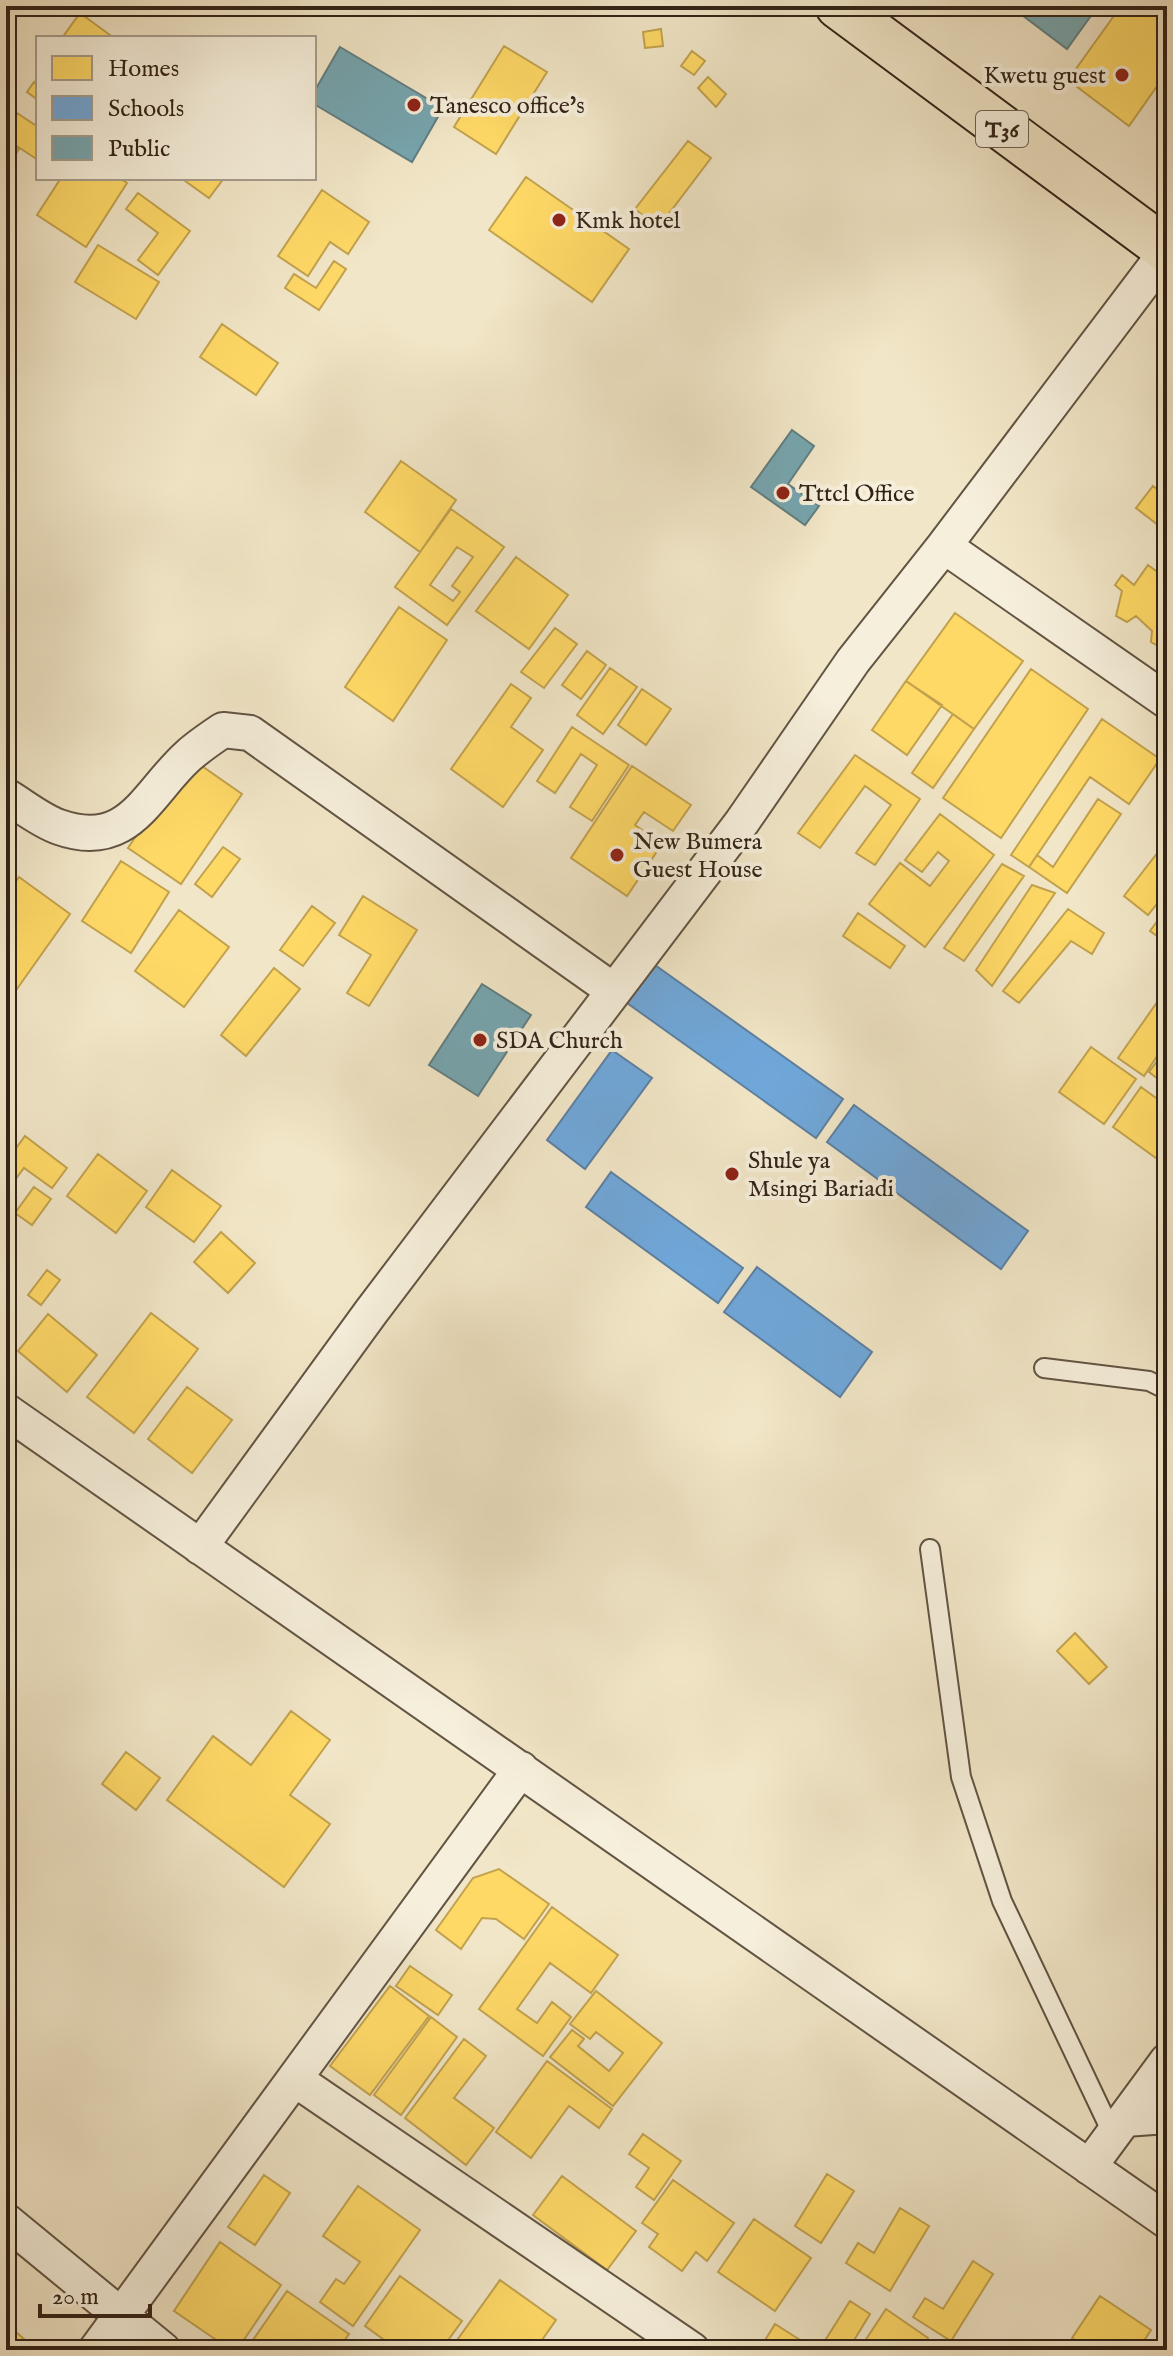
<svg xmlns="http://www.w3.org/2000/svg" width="1173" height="2356" font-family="'IM FELL English',serif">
<rect width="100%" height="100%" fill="#f1e6c7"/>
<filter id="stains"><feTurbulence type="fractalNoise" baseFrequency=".0025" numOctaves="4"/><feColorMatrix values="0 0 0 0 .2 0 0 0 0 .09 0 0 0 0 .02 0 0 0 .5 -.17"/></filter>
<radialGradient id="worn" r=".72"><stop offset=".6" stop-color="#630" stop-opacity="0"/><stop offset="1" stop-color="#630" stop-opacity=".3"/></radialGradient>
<!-- homes -->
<path fill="#ffd966" stroke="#c2a24e" stroke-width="2" fill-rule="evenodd" d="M 1121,6 L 1167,6 L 1167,72 L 1129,126 L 1068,80 Z
M 80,13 L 114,38 L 62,38 Z
M 661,29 L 663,46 L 645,48 L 643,32 Z
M 504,46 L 547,72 L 496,154 L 454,127 Z
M 692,51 L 705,61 L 694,75 L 681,66 Z
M 708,77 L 726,94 L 716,107 L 698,88 Z
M 34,82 L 38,85 L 38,100 L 27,92 Z
M 17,113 L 38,127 L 38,160 L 6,139 L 6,129 Z
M 6,139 L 19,149 L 6,169 Z
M 688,141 L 711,158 L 658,228 L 635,209 Z
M 526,177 L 629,249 L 592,302 L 489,230 Z
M 61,178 L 119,178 L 127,183 L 86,247 L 37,215 Z
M 181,178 L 224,178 L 209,198 Z
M 322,190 L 369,222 L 348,254 L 330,242 L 308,276 L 278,256 Z
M 138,193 L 190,231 L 158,275 L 138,260 L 158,233 L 126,209 Z
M 98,245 L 159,282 L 136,319 L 75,282 Z
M 334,261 L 346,269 L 319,310 L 285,288 L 294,274 L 316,288 Z
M 222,324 L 278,363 L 256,395 L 200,357 Z
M 401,461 L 456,500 L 420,552 L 365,512 Z
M 1153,486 L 1167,497 L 1167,532 L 1136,508 Z
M 451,509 L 504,547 L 447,625 L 395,587 ZM 457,547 L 473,557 L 452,586 L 460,592 L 453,601 L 430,585 Z
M 516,557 L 568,595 L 529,649 L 476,611 Z
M 1148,565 L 1167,579 L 1167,651 L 1151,642 L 1152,631 L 1136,616 L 1127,622 L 1116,616 L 1122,591 L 1115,585 L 1122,575 L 1134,585 Z
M 399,607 L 447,640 L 393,721 L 345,687 Z
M 955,613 L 1023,661 L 974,729 L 906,681 Z
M 555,628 L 577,644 L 544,688 L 521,672 Z
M 587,651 L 606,665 L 581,699 L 562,685 Z
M 610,668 L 637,687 L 603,734 L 577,715 Z
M 1031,669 L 1088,709 L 1001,838 L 943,798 Z
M 906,681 L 942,705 L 907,755 L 872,730 Z
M 511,684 L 531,698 L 511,727 L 543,750 L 503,807 L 451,769 Z
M 642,689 L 671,709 L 646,745 L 618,725 Z
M 953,714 L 974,729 L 933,788 L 912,773 Z
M 1102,719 L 1160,759 L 1129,804 L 1090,777 L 1029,867 L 1011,855 Z
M 572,727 L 629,765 L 592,821 L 570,807 L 597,765 L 581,754 L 555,793 L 537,781 Z
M 855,755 L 920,799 L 875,865 L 856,853 L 891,805 L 865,786 L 820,848 L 798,833 Z
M 189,757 L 242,794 L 181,884 L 128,848 Z
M 632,766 L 691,805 L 673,831 L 644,812 L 635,825 L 662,844 L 627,896 L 571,858 Z
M 1098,799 L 1121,814 L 1067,893 L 1029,867 L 1037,855 L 1053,867 Z
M 940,814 L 994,855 L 925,947 L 869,904 L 900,863 L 930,886 L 949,861 L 938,852 L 922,872 L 905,860 Z
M 1165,843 L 1167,891 L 1148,915 L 1124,896 Z
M 223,847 L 240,859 L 212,897 L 195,884 Z
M 121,861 L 169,892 L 131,953 L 82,921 Z
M 1002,864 L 1024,876 L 964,961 L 944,948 Z
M 19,877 L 70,914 L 12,996 L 6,992 L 6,896 Z
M 1032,885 L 1055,893 L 992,986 L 976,970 Z
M 363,896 L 417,930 L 369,1006 L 347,993 L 371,955 L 339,935 Z
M 312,906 L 335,923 L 303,966 L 280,950 Z
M 1167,908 L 1167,943 L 1150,931 Z
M 1068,909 L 1104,933 L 1092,954 L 1071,941 L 1019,1003 L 1003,991 Z
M 179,910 L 229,947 L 184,1007 L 135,971 Z
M 858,913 L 905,946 L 890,968 L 843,936 Z
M 274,968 L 300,989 L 246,1056 L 221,1035 Z
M 1167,988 L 1167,1041 L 1144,1076 L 1118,1058 Z
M 1091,1047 L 1136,1079 L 1104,1124 L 1059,1092 Z
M 1167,1048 L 1167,1086 L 1149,1072 Z
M 1141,1087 L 1167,1106 L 1167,1166 L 1113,1127 Z
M 25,1136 L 67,1168 L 52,1188 L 24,1168 L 6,1192 L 6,1162 Z
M 98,1154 L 147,1191 L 116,1233 L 67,1196 Z
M 172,1170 L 221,1206 L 194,1242 L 146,1207 Z
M 34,1187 L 51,1199 L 32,1225 L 15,1213 Z
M 221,1232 L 255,1263 L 228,1293 L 194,1262 Z
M 47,1270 L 60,1280 L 41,1305 L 28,1295 Z
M 151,1313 L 198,1349 L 134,1433 L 87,1397 Z
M 48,1314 L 97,1355 L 67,1392 L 18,1351 Z
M 187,1387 L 232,1420 L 192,1473 L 148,1439 Z
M 1075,1633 L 1107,1667 L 1089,1684 L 1057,1651 Z
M 291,1711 L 330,1740 L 290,1795 L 330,1824 L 284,1887 L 167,1800 L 213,1736 L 251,1765 Z
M 126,1752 L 160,1778 L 136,1810 L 102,1784 Z
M 499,1869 L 549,1904 L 524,1939 L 496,1919 L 482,1918 L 461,1949 L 436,1930 L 473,1878 Z
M 552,1907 L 618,1955 L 591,1993 L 550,1963 L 517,2009 L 537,2023 L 552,2002 L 571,2017 L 543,2056 L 479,2009 Z
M 410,1966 L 452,1995 L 438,2015 L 396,1986 Z
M 390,1986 L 429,2016 L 370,2095 L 330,2066 Z
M 596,1991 L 662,2043 L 613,2106 L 550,2057 L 572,2030 L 584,2039 L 578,2046 L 609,2071 L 623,2053 L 596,2032 L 590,2039 L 570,2024 Z
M 431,2017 L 457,2037 L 401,2115 L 374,2095 Z
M 464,2039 L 486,2056 L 454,2098 L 494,2128 L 466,2165 L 405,2118 Z
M 547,2061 L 612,2109 L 599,2128 L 569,2106 L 531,2158 L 496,2132 Z
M 643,2134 L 681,2161 L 654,2200 L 636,2187 L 649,2168 L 629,2154 Z
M 827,2174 L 854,2191 L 821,2243 L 795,2226 Z
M 264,2175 L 290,2193 L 255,2245 L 228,2227 Z
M 562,2176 L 636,2231 L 607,2270 L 533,2215 Z
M 673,2180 L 734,2223 L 707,2261 L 696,2252 L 682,2271 L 649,2247 L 658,2234 L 642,2223 Z
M 358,2186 L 420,2230 L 353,2326 L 320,2302 L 336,2279 L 344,2284 L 360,2262 L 323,2236 Z
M 900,2208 L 929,2226 L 890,2291 L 846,2263 L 858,2243 L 874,2253 Z
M 754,2219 L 811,2258 L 775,2311 L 718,2272 Z
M 220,2242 L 281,2285 L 237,2350 L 231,2350 L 174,2311 Z
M 973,2261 L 993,2274 L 951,2341 L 913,2317 L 925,2298 L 943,2309 Z
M 400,2276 L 462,2321 L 441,2350 L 398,2350 L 365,2326 Z
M 500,2280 L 556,2320 L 535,2350 L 450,2350 Z
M 287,2291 L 349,2334 L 338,2350 L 246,2350 Z
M 1100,2296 L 1151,2330 L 1138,2350 L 1090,2350 L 1072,2338 Z
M 850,2301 L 870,2314 L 848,2350 L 819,2350 Z
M 886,2309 L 928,2338 L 920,2350 L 859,2350 Z
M 775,2324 L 816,2350 L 759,2350 Z
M 8,2325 L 32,2346 L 28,2350 L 6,2350 Z"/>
<!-- schools -->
<path fill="#6fa8dc" stroke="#5d80a1" stroke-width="2" d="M 655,965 L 843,1099 L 816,1138 L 627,1003 Z
M 612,1050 L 652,1078 L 585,1169 L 547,1140 Z
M 854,1105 L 1028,1231 L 1001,1269 L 827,1142 Z
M 611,1172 L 743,1268 L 718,1303 L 586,1207 Z
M 757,1267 L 872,1352 L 840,1397 L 724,1312 Z"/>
<!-- public -->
<path fill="#76a5af" stroke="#627e81" stroke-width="2" d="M 1010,6 L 1098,6 L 1067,49 Z
M 340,47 L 443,108 L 412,162 L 314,104 L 314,92 Z
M 792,430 L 814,446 L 788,484 L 819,506 L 805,525 L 751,487 Z
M 482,984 L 531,1015 L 478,1096 L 429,1065 Z"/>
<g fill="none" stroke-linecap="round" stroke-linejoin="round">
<defs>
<path id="service" d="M 1044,1368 L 1149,1381 L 1167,1390
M 930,1549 L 961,1777 L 1002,1901 L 1113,2135"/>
<path id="minor" d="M 944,546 L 1167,701
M 6,796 C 23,806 41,821 59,827 C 129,852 147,793 188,756 C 199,746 211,738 223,730 L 250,733 L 614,991
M 6,1411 L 1167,2221
M 200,1547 L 371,1312 L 742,822 L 853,661 L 944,546 L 1167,251
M 296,2080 L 692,2350
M 1125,2119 L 1167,2116
M 1089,2167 L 1167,2061
M 6,2221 L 163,2350
M 96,2350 L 521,1769"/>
<path id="trunk" d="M 838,6 L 1167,250"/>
</defs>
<!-- service casing -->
<use href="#service" stroke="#625443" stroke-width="22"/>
<!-- minor casing -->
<use href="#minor" stroke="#625443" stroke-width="38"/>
<!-- trunk casing -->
<use href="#trunk" stroke="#322317" stroke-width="48"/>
<!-- service -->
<use href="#service" stroke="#f6efdb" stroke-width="18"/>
<!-- minor -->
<use href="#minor" stroke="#f6efdb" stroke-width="34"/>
<!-- trunk -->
<use href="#trunk" stroke="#f1e6c7" stroke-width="44"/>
</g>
<!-- markers -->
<g fill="#8f2418" stroke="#f6efdb" stroke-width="3">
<circle cx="1122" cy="75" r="8"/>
<circle cx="414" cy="105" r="8"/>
<circle cx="559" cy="220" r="8"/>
<circle cx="783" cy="493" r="8"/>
<circle cx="617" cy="855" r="8"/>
<circle cx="480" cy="1040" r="8"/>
<circle cx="732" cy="1174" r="8"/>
</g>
<g text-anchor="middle" stroke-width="8" stroke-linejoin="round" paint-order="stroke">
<!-- shield labels -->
<rect fill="#f6efdb" stroke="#6d6052" stroke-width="2" x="976" y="111" width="52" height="36" rx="6"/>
<g font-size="22" font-weight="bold" fill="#322317">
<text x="1002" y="137">T36</text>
</g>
<!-- poi labels -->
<g font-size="24" fill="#322317" stroke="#f6efdb" text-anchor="start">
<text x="1106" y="83" text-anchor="end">Kwetu guest</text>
<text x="430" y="113">Tanesco office's</text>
<text x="575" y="228">Kmk hotel</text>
<text x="799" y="501">Tttcl Office</text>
<text x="633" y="849">New Bumera<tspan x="633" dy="28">Guest House</tspan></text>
<text x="496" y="1048">SDA Church</text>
<text x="748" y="1168">Shule ya<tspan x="748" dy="28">Msingi Bariadi</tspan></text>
</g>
</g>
<!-- margin -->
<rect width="1173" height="2356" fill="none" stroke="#f1e6c7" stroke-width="32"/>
<rect x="8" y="8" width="1157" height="2340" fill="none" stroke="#322317" stroke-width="4"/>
<rect x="16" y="16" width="1141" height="2324" fill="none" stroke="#322317" stroke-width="2"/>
<!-- legend -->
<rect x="36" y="36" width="280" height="144" fill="#f6efdb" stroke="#a89d8d" stroke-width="2"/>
<rect x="52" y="56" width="40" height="24" fill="#ffd966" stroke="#a89d8d" stroke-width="2"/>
<text x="108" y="76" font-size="24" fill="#322317">Homes</text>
<rect x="52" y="96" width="40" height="24" fill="#6fa8dc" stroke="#a89d8d" stroke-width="2"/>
<text x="108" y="116" font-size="24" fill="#322317">Schools</text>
<rect x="52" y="136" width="40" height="24" fill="#76a5af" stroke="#a89d8d" stroke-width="2"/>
<text x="108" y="156" font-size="24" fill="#322317">Public</text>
<!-- scale -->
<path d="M40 2304v12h110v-12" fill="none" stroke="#322317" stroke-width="4"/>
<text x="52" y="2304" font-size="24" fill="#322317" stroke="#f6efdb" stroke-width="6" paint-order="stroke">20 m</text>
<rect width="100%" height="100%" filter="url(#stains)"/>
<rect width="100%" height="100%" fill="url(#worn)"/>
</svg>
